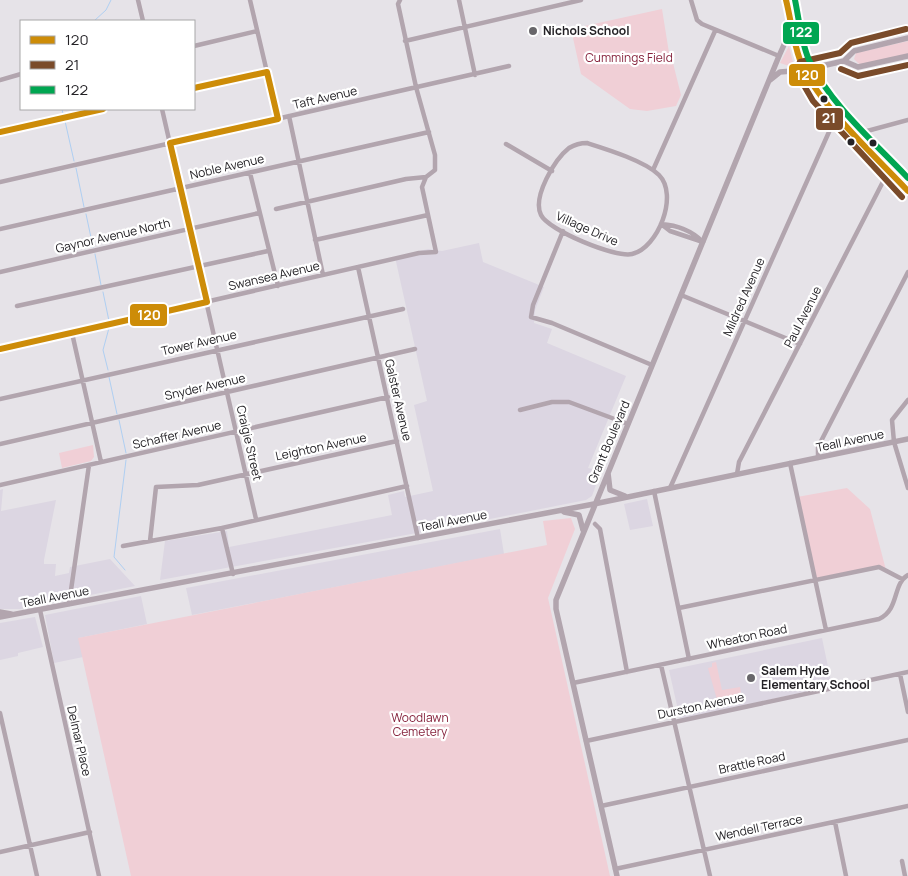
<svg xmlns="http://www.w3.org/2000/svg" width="908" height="876" font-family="Manrope,sans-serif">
<rect width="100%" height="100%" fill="#e6e3e8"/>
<!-- built -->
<path fill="#dcd6e2" d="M 479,243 L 483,262 L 544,287 L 535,310 L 534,323 L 552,329 L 547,343 L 626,376 L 588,468 L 601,471 L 592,496 L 586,500 L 455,526 L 160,580 L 165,541 L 227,531 L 229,547 L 260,541 L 392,515 L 388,495 L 404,491 L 405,497 L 433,491 L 414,405 L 427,401 L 395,257 L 428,249 L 442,251 Z
M 3,489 L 1,511 L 56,500 L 44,560 L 44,564 L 56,564 L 55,576 L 69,573 L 70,567 L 110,559 L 135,586 L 21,609 L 0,609 L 0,490 Z
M 647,499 L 653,526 L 630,530 L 624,504 Z
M 500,529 L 504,554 L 192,615 L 186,588 Z
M 141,596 L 147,624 L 79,638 L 83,657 L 54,663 L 45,615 Z
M 35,617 L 43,647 L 18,653 L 18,656 L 0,660 L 0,623 Z
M 822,638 L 832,686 L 680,719 L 669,670 Z"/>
<!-- green -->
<path fill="#f0cfd6" d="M 662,9 L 670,59 L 672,59 L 681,95 L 676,106 L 647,111 L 630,109 L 581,74 L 571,29 Z
M 908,41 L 908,54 L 860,65 L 854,59 L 856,53 Z
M 789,46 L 794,66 L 792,67 L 780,63 Z
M 93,445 L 94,457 L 91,461 L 62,468 L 59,453 Z
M 847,488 L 870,509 L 886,570 L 882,568 L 815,580 L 797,497 Z
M 571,518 L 575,529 L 548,598 L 610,876 L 131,876 L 78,638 L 547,545 L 543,521 Z
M 716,662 L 722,690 L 740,687 L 742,699 L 718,703 L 708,668 L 712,667 L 712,663 Z"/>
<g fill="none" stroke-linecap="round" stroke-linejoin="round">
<!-- stream -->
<path stroke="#afcff2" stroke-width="1" d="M 94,21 L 106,10 L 111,0
M 62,109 L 63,114
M 65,121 L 74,161
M 76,168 L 84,207
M 86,214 L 93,247
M 95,254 L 101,285
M 103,292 L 109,321
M 108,370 L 103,350 L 109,328
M 109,377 L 117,414
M 119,420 L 126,453
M 125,570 L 114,557 L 126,460"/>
<!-- minor -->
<path stroke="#b2a5ae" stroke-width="4.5" d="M 138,0 L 143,21
M 250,0 L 278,119
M 459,0 L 475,75
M 691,0 L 697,20 L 702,24 L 779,56
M 405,41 L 581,0
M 194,46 L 257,31
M 0,80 L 21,74
M 194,88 L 267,72
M 162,109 L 256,519
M 289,116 L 323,275
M 0,132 L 103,109
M 856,134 L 908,120
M 587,143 C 606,149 645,161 659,175 C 679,195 658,248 632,254 C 615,258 548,230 541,215 C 532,197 555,159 569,148 C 574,145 580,143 587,143 Z
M 506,144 L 552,171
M 653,170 L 715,31
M 250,173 L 278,286
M 898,179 L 908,175
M 0,182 L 509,66
M 276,209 L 406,179 L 426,177 L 435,170 L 435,155 L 416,87 L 398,4 L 400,0
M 661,224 C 676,225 692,231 703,242 L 670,231 Z
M 0,229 L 429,132
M 563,231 L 533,305 L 531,317 L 552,323 L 652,365
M 315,240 L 428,215
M 358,267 L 418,538
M 0,272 L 259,213
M 681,295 L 800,344
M 17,306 L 268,251
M 72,333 L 101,462
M 0,349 L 419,253 L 436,252 L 422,187 L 426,177
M 0,399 L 403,309
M 908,400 L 892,420 L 894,442 L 908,488
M 520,410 L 552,402 L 569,402 L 628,424
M 0,444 L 415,349
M 818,458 L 818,447 L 908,272
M 790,463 L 826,630
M 737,474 L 739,462 L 889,170
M 0,485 L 388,397
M 670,488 L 837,114
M 654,491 L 689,659
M 595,524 L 600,529 L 627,672
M 222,528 L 233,574
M 150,541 L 156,487 L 198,485 L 397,441
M 123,546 L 222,528 L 407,486
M 69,604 L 89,465
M 679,608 L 879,567 L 902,579
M 40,610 L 99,876
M 661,665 L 710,876
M 900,674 L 908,712
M 573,683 L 879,619 C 900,609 892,584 908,575
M 0,713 L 37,876
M 586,741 L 908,672
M 601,806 L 908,740
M 835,822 L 846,876
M 0,852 L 90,832
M 902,861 L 905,876
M 615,869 L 908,806"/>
<!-- tertiary -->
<path stroke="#b2a5ae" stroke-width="5.5" d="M 844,61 L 858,67 L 908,56
M 770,80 L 780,72 L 804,70 L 844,61 L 854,51 L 908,38
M 608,473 L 610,490 L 625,496
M 564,512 L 579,515 L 583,530
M 0,612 L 11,614
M 0,617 L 594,504 L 908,439
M 617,876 L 556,609 L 556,600 L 779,56 L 787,38 L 793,33"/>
<!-- primary -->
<path stroke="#b3a7b1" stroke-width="7" d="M 786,0 L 800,61 L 810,80 L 823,99 L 908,191"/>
<defs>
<path id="bus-1" d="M 786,0 C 791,20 793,41 800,60 C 814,100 878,159 908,191
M 0,132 L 103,109
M 0,349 L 207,302 L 170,143 L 278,119 L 267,72 L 194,88"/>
<path id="bus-2" d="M 841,69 L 858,76 L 908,65
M 902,197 L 813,101 L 795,70 L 800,62 L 840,53 L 851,43 L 906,29"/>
<path id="bus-3" d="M 795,0 C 799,19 801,42 809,60 C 830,104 875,143 908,178"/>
</defs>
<!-- bus-1 casing -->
<use href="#bus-1" stroke="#fff" stroke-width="10"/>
<!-- bus-2 casing -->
<use href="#bus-2" stroke="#fff" stroke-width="10"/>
<!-- bus-3 casing -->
<use href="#bus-3" stroke="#fff" stroke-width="10"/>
<!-- bus-1 -->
<use href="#bus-1" stroke="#cd8c08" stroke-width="6"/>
<!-- bus-2 -->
<use href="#bus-2" stroke="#7a4b2a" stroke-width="6"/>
<!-- bus-3 -->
<use href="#bus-3" stroke="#00a651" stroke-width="6"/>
</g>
<!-- markers -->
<g fill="#68666a" stroke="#fff" stroke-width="2">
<circle cx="533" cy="31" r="5"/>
<circle cx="751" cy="678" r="5"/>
</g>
<g fill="#242226" stroke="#fff" stroke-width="2">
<circle cx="824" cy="99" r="4.5"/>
<circle cx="851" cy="142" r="4.5"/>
<circle cx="873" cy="143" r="4.5"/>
</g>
<g text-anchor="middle" stroke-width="4.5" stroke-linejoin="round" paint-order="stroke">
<!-- poi labels -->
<g font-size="12" font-weight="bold" fill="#242226" stroke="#fff" text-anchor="start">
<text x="543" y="35">Nichols School</text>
<text x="761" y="675">Salem Hyde<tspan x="761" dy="14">Elementary School</tspan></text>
</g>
<!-- park labels -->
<g font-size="12" fill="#86233d" stroke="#fff">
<text x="629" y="62">Cummings Field</text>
<text x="420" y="722">Woodlawn<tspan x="420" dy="14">Cemetery</tspan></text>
</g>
<!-- street labels -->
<g font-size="12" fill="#242226" stroke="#fff">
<text transform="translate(325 98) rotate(-13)" y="4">Taft Avenue</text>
<text transform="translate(227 167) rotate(-13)" y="4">Noble Avenue</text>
<text transform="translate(587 229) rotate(24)" y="4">Village Drive</text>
<text transform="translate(113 236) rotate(-13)" y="4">Gaynor Avenue North</text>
<text transform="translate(274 276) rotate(-13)" y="4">Swansea Avenue</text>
<text transform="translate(744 297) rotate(-66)" y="4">Mildred Avenue</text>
<text transform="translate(803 317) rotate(-63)" y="4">Paul Avenue</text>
<text transform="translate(199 343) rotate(-13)" y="4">Tower Avenue</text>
<text transform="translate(205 387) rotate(-13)" y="4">Snyder Avenue</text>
<text transform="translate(398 400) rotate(77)" y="4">Galster Avenue</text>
<text transform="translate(177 435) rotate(-13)" y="4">Schaffer Avenue</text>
<text transform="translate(850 441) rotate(-12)" y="4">Teall Avenue</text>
<text transform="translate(609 442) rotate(-67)" y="4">Grant Boulevard</text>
<text transform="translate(249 443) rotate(77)" y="4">Craigie Street</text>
<text transform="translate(321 447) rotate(-12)" y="4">Leighton Avenue</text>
<text transform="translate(453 521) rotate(-11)" y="4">Teall Avenue</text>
<text transform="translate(55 597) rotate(-11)" y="4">Teall Avenue</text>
<text transform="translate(747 637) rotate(-12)" y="4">Wheaton Road</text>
<text transform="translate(701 706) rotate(-12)" y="4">Durston Avenue</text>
<text transform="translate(79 741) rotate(77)" y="4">Delmar Place</text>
<text transform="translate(752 763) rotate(-12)" y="4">Brattle Road</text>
<text transform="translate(759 828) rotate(-12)" y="4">Wendell Terrace</text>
</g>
</g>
<g stroke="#fff" stroke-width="2">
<rect x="782" y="21" width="38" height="24" rx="5" fill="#00a651"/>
<rect x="788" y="63" width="38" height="24" rx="5" fill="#cd8c08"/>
<rect x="815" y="107" width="29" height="24" rx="5" fill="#7a4b2a"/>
<rect x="129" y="303" width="39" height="24" rx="5" fill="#cd8c08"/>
</g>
<g font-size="14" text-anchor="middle" font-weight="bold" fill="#fff">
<text x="801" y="37">122</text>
<text x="807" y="80">120</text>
<text x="829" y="123">21</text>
<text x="149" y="320">120</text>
</g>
<!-- legend -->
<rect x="20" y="20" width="175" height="90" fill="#ffffff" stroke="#a7a7a8"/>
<rect x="30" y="36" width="25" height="8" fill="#cd8c08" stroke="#a7a7a8"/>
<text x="65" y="45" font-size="15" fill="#242226">120</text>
<rect x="30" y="61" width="25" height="8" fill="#7a4b2a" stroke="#a7a7a8"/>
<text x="65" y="70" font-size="15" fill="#242226">21</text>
<rect x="30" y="86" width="25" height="8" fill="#00a651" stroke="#a7a7a8"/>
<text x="65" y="95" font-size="15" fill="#242226">122</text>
</svg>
